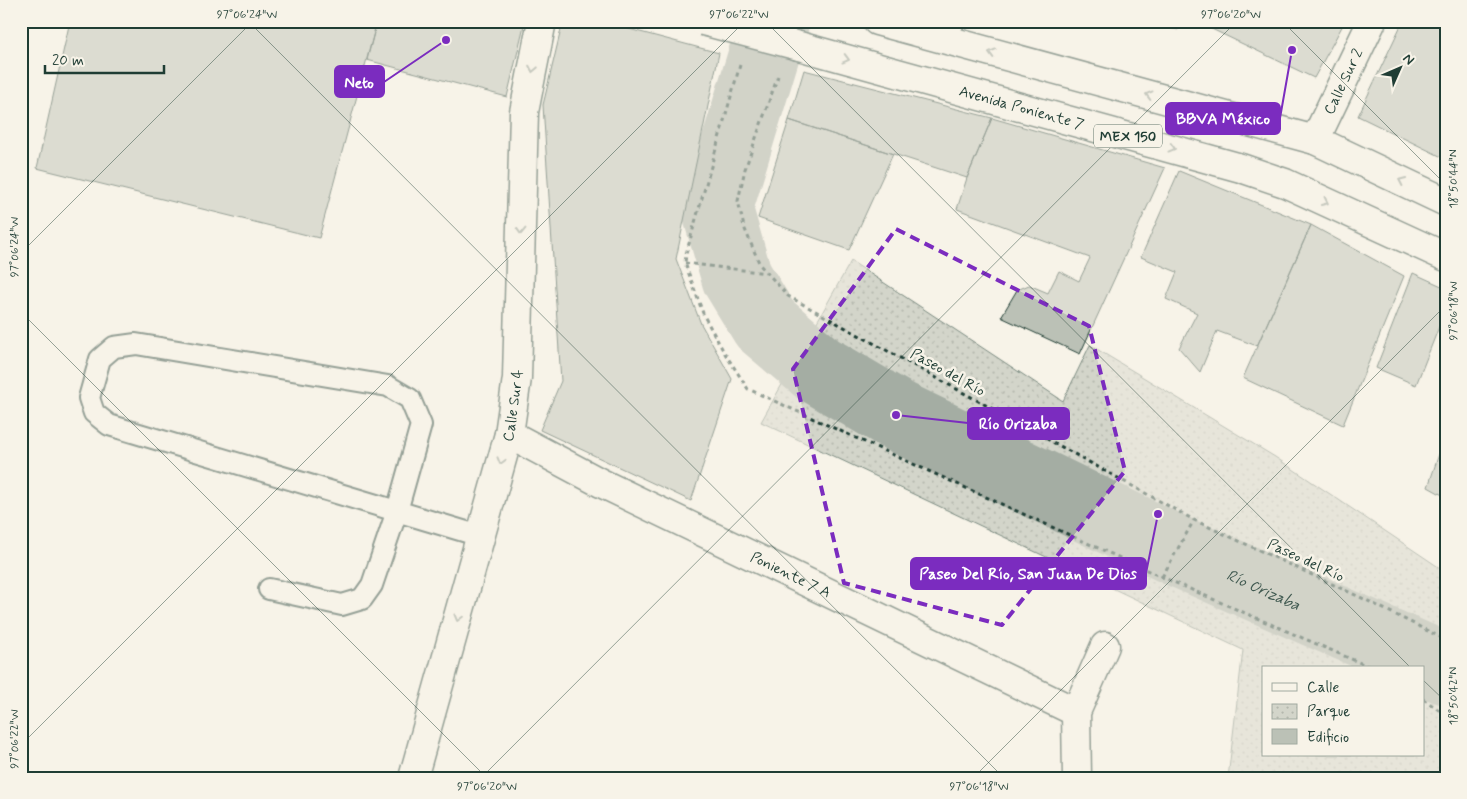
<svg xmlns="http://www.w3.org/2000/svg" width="1467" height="799" font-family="Mynerve,sans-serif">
<defs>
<pattern id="park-dots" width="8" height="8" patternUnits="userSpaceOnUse" patternTransform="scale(1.25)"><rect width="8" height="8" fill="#d3d5ca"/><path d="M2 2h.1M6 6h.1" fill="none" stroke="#b5b8ae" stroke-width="1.8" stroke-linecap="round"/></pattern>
</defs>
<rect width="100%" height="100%" fill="#f7f3e8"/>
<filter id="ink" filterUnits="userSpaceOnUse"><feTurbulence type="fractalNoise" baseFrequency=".02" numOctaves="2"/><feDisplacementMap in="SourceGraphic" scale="10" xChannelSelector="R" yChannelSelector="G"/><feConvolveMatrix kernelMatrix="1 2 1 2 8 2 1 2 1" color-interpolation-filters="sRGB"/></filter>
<g filter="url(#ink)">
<!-- park -->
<path fill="url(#park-dots)" stroke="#79897f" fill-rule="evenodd" d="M 1133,21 L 1179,21 L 1182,23 L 1178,30 Z
M 851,261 L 1063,401 L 1090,345 L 1275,457 L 1446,572 L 1446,778 L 1228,778 L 1243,650 L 761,422 ZM 1263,668 L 1423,668 L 1423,755 L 1263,755 Z"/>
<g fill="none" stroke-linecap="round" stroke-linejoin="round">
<!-- river -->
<path stroke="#a4ada3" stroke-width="71" id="s1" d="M 774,21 L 717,209 L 737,278 L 765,324 L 818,369 L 896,415 L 1177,551 L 1446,669"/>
</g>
<!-- building -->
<path fill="#bbc1b6" stroke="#1f3d34" d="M 70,21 L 377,21 L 319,238 L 37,168 Z
M 377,21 L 525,21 L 507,97 L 367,60 Z
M 563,21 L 599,21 L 719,53 L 676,259 L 701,324 L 732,379 L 691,501 L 540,430 L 561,381 L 543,105 Z
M 1195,21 L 1345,21 L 1314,78 Z
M 1403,21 L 1446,21 L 1446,159 L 1358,116 Z
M 804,70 L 992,118 L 967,178 L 789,120 Z
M 992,118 L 1165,168 L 1080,354 L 1001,317 L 1017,290 L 1029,285 L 1048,293 L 1059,271 L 1079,281 L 1090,258 L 957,209 L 967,178 Z
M 789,120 L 893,154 L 849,250 L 758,218 Z
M 1179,171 L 1311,225 L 1257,346 L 1217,331 L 1200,372 L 1179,348 L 1197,313 L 1166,299 L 1177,272 L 1141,257 Z
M 1311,225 L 1404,276 L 1343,425 L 1243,378 Z
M 1413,273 L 1446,288 L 1446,309 L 1416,385 L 1376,368 Z
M 1446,433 L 1446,497 L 1428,487 Z"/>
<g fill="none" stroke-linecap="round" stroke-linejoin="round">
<defs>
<path id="service" d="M 947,40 L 954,21
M 269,589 L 342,605 L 362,599 L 372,585 L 397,511 L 421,425 L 410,399 L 388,386 L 136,344 L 114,347 L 100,359 L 89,398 L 94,413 L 109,425 L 480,536"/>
<g id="minor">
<path id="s2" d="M 1315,140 L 1372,21"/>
<path id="s3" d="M 509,434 L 601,483 L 1076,712"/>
<path id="s4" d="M 413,778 L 509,434 L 517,378 L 524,112 L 542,21"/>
<path d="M 1077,778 L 1076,712 L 1105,646"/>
</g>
<g id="primary">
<path d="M 877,21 L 1315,140 L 1446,202"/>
<path id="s5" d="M 799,46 L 1241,168 L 1285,183 L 1446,257"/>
</g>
</defs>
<!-- service casing -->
<use href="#service" stroke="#1f3d34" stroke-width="24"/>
<!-- minor casing -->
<use href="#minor" stroke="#1f3d34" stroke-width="31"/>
<!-- primary casing -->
<use href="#primary" stroke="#1f3d34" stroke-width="31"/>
<!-- path -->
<path stroke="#1f3d34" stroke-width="3" stroke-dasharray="4 4" stroke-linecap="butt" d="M 740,65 L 686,254 L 685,263 L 704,316 L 724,352 L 748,389 L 1162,577 L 1372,668
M 778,76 L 745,169 L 738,201 L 744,227 L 760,265 L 788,296 L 1194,520 L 1364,599 L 1446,640
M 685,263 L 766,273
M 1162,577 L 1194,520
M 1423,699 L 1446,715"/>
<!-- service -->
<use href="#service" stroke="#f7f3e8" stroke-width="20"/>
<!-- minor -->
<use href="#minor" stroke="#f7f3e8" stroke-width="28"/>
<!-- primary -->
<use href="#primary" stroke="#f7f3e8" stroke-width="28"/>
<defs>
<path id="primary-bridge" d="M 703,21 L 799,46"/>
</defs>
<!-- primary-bridge casing -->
<use href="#primary-bridge" stroke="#1f3d34" stroke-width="31" stroke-linecap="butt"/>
<!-- primary-bridge -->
<use href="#primary-bridge" stroke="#f7f3e8" stroke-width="28"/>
</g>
<!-- one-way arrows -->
<defs><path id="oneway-chevron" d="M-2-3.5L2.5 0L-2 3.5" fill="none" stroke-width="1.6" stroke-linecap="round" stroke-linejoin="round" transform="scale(1.25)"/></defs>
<g stroke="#8b988e">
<use href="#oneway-chevron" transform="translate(992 53) rotate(-165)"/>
<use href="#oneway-chevron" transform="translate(846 59) rotate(15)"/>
<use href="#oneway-chevron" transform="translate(533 69) rotate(101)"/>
<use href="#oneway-chevron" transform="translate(1149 95) rotate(-165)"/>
<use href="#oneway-chevron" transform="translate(1172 148) rotate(15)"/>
<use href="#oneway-chevron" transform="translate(1402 181) rotate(-155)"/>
<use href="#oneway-chevron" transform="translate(1325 202) rotate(25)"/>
<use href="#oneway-chevron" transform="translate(521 231) rotate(92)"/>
<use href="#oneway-chevron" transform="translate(501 461) rotate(106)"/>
<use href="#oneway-chevron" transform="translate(458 618) rotate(105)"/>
</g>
</g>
<!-- marked area -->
<path d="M0 0H1467V799H0ZM 896,229 L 1089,326 L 1125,471 L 1002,625 L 844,583 L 793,369 Z" fill="#f7f3e8" fill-opacity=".55" fill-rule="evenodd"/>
<path fill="none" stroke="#7b2cbf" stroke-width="4" stroke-dasharray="10 6" stroke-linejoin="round" d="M 896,229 L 1089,326 L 1125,471 L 1002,625 L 844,583 L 793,369 Z"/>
<!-- ticks -->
<path fill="none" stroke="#1f3d34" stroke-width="1" stroke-opacity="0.45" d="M 248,21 L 1004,778M 765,21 L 1411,668M 1282,21 L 1446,185M 21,253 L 253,21M 21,312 L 487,778M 1423,680 L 1446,702M 21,745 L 745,21M 481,778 L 1237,21M 973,778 L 1446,305"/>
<g text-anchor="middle" stroke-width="5" stroke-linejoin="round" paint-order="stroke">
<!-- shield labels -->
<rect fill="#f7f3e8" stroke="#60746a" stroke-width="1" x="1094" y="124.5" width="68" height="23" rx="4"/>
<g font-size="14" font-weight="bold" fill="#1f3d34">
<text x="1128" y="141">MEX 150</text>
</g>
<!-- street labels -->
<g font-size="15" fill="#1f3d34" stroke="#f7f3e8">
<text dy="5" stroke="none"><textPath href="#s2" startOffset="65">Calle Sur 2</textPath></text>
<text dy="5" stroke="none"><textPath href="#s5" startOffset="231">Avenida Poniente 7</textPath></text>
<text transform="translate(948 372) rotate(29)" y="5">Paseo del Río</text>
<text dy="5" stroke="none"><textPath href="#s4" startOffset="386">Calle Sur 4</textPath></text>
<text transform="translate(1306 560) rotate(25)" y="5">Paseo del Río</text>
<text dy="5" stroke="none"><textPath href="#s3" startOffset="315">Poniente 7 A</textPath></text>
</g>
<!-- water labels -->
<g font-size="16" font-style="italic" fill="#405950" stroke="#f7f3e8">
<text dy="6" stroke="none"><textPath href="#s1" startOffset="889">Río Orizaba</textPath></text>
</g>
</g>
<!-- callouts -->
<path fill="none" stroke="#7b2cbf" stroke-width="2" d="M446 40L384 82M1292 50L1280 118M896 415L968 423M1158 514L1146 573"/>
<g fill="#7b2cbf" stroke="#f7f3e8" stroke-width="2">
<circle cx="446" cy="40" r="5"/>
<circle cx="1292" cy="50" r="5"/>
<circle cx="896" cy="415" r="5"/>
<circle cx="1158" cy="514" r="5"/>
</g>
<g fill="#7b2cbf" stroke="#7b2cbf" stroke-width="2">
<rect x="335" y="66" width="49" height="31" rx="5"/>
<rect x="1166" y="103" width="114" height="31" rx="5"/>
<rect x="968" y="408" width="101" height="31" rx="5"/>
<rect x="911" y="558" width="235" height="31" rx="5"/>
</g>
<g font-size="16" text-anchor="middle" font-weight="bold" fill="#fff">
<text x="359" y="88">Neto</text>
<text x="1223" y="124">BBVA México</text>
<text x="1018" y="429">Río Orizaba</text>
<text x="1028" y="579">Paseo Del Río, San Juan De Dios</text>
</g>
<!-- margin -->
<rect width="1467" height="799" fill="none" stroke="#f7f3e8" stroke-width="55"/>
<!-- legend -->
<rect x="1262" y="666" width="162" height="90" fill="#f7f3e8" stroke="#a1aaa0"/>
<rect x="1272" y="683" width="25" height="8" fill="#f7f3e8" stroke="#a1aaa0"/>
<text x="1307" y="692" font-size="15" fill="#1f3d34">Calle</text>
<rect x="1272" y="704" width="25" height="15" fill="url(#park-dots)" stroke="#a1aaa0"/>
<text x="1307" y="716" font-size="15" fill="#1f3d34">Parque</text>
<rect x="1272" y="729" width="25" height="15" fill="#bbc1b6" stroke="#a1aaa0"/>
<text x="1307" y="742" font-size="15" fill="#1f3d34">Edificio</text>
<!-- north arrow -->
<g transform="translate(1400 68) rotate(45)" stroke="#f7f3e8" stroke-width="4" paint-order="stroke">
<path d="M0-4L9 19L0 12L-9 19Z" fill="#1f3d34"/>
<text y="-8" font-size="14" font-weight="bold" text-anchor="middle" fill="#1f3d34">N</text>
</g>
<!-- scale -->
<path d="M45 65v8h119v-8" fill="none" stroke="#1f3d34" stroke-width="2.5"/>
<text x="52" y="65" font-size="15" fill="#1f3d34" stroke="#f7f3e8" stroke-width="4" paint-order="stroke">20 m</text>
<rect x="28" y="28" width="1412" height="744" fill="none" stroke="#1f3d34" stroke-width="2"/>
<g font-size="12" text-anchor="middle" fill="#1f3d34">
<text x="247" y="18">97°06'24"W</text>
<text x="739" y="18">97°06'22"W</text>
<text x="1231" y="18">97°06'20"W</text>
<text transform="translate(1453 179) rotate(-90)" y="4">18°50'44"N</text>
<text transform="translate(14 247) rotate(-90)" y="4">97°06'24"W</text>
<text transform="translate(1453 311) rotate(-90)" y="4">97°06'18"W</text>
<text transform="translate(1453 696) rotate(-90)" y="4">18°50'42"N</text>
<text transform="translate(14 739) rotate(-90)" y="4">97°06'22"W</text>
<text x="487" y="790">97°06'20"W</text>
<text x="979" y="790">97°06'18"W</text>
</g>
</svg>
